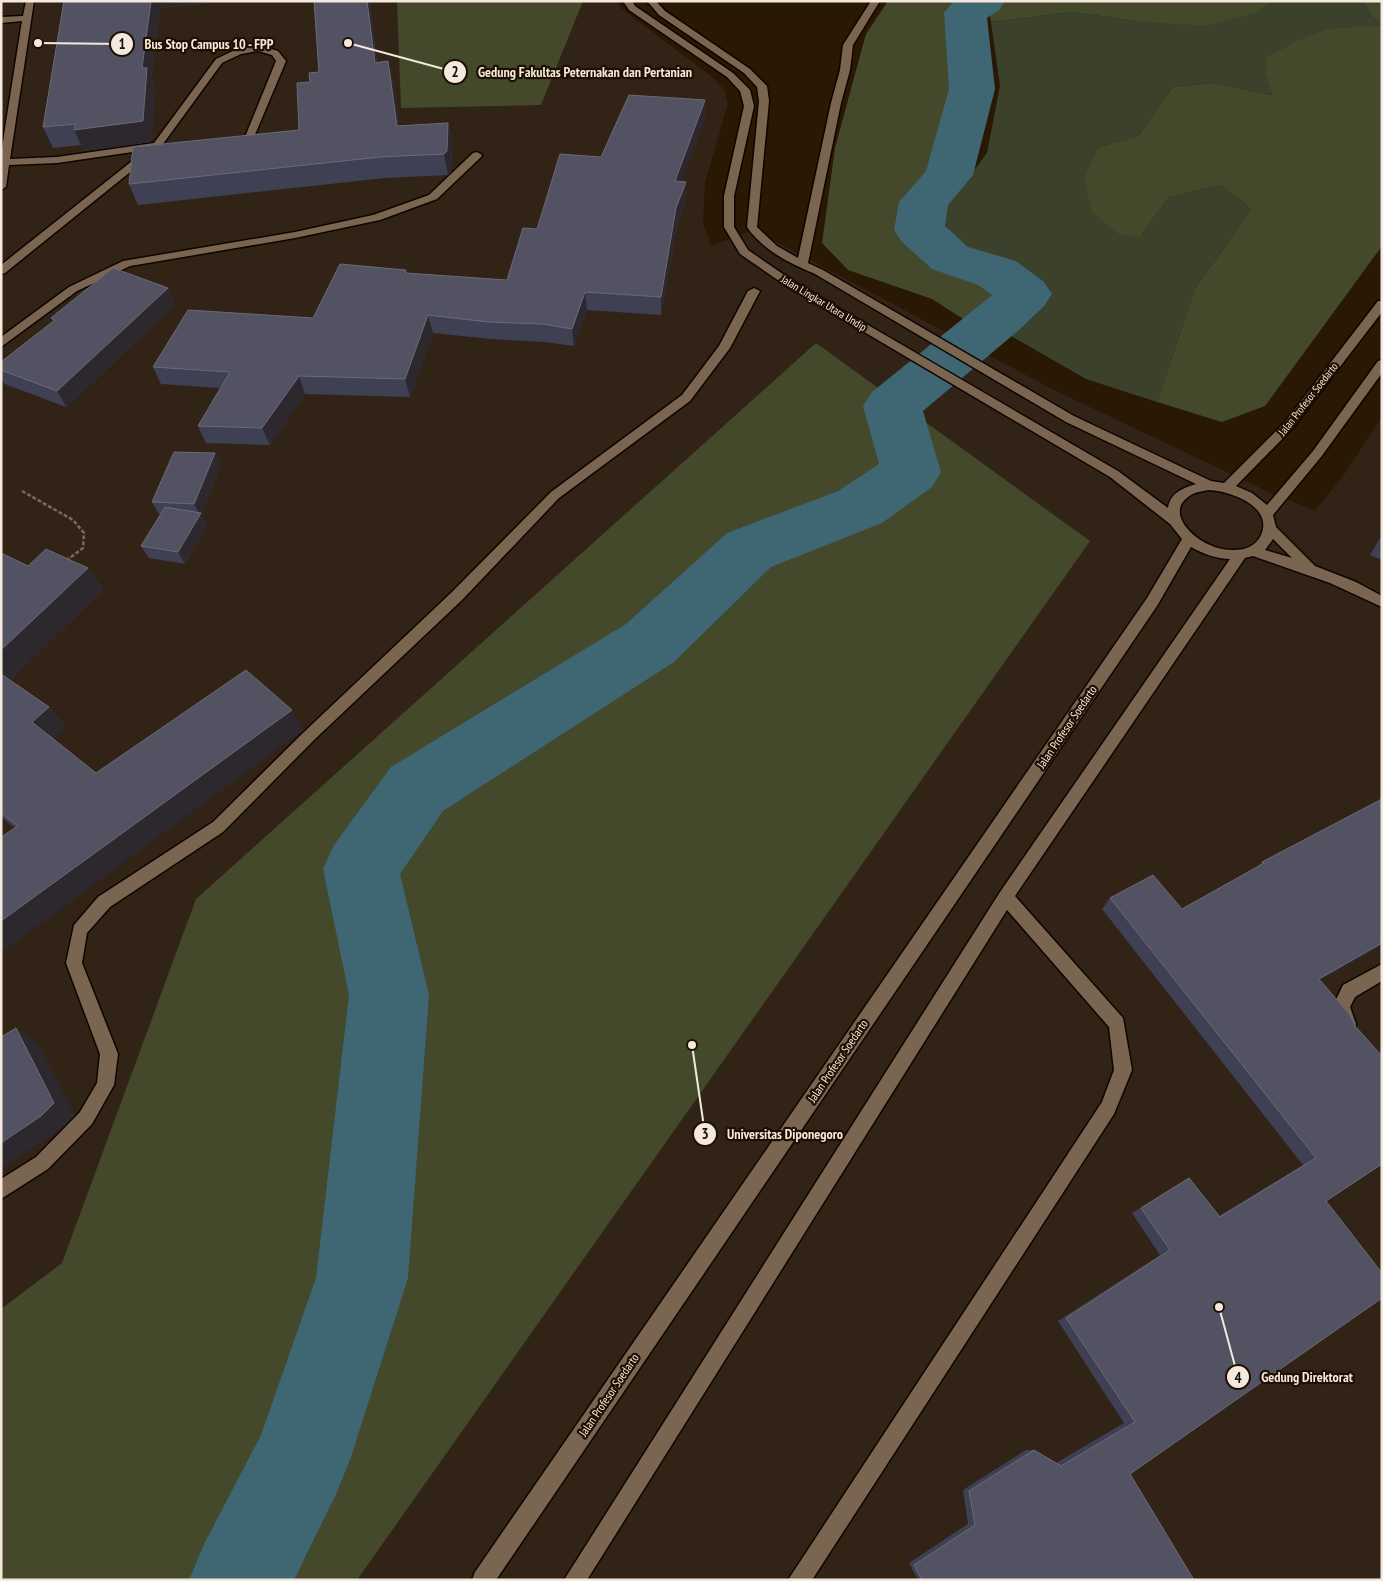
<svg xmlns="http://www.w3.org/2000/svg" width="1383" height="1581" font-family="'PT Sans Narrow',sans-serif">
<rect width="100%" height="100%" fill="#281804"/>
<!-- education -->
<path fill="#312417" d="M 1,1 L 616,1 L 622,9 L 711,76 L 724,89 L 728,104 L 705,182 L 703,222 L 711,246 L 754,230 L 1052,389 L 1273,494 L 1315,511 L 1346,472 L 1382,417 L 1382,1580 L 1,1580 Z"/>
<!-- green -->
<path fill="#3c412c" d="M 1273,1 L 1362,1 L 1373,18 L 1382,23 L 1382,25 L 1357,28 L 1265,75 L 1272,95 L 1215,83 L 1173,87 L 1137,137 L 1098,147 L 1141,236 L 1168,198 L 1220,185 L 1251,209 L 1195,289 L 1157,402 L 1086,379 L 1006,333 L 1047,295 L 1003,264 L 957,248 L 937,210 L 964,184 L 987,153 L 1000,86 L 991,22 L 1073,12 L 1135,21 L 1256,13 Z"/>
<!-- forest -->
<path fill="#43492a" d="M 397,1 L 583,1 L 541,105 L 401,108 Z
M 888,1 L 964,1 L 947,11 L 959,84 L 932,167 L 911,196 L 907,228 L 955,271 L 1001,290 L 971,324 L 932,299 L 848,270 L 822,243 L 835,148 L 855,74 L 866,34 Z
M 1001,1 L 1273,1 L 1256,13 L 1206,26 L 1135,21 L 1073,12 L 991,22 L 989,12 Z
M 1362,1 L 1382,1 L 1382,23 L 1373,18 Z
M 1382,25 L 1382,246 L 1265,406 L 1222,422 L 1157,402 L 1195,289 L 1251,209 L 1220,185 L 1168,198 L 1141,236 L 1120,235 L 1091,211 L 1085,177 L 1098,147 L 1137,137 L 1173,87 L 1215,83 L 1272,95 L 1265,75 L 1267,58 L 1294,42 L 1328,29 Z
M 816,343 L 1090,541 L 357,1580 L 1,1580 L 1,1309 L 62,1263 L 196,899 Z"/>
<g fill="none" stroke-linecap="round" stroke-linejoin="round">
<!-- river -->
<path fill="#3e6673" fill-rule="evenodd" d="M 954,1 L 1005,1 L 999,10 L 987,18 L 995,89 L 973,175 L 948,205 L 945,226 L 968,247 L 1016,261 L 1044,282 L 1052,294 L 1044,306 L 1019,330 L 923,411 L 941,472 L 932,487 L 882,523 L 771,567 L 674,662 L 443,811 L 400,874 L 429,995 L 408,1278 L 351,1457 L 337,1492 L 294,1580 L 189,1580 L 204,1544 L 261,1435 L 316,1278 L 349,995 L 323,869 L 334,845 L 391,767 L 626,624 L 727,533 L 838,491 L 879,464 L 863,406 L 872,392 L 992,295 L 978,285 L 932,269 L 901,241 L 894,230 L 899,202 L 926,171 L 949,89 L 944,13 Z"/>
<defs>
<path id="minor" d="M 26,1 L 34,1 L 10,159 L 57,157 L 154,143 L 216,59 L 235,50 L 258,45 L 278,51 L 286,61 L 251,144 L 245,144 L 243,142 L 276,61 L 272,55 L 258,51 L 241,54 L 222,63 L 160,148 L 5,273 L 1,274 L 1,265 L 146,150 L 57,163 L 9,165 L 6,187 L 1,190 L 1,154 L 22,21 L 1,23 L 1,17 L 23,16 Z
M 623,1 L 632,1 L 635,6 L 733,73 L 750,90 L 754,106 L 734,196 L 734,227 L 748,250 L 796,283 L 1118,471 L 1168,508 C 1170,493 1183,488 1196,484 L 1066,422 L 815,274 C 789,263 764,251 747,227 L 759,101 L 757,87 L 744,73 L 659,15 L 647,1 L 656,1 L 665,11 L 750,69 L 767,86 L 769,101 L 757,227 L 777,246 L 798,258 L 831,103 L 840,70 L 843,45 L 871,1 L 880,1 L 853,45 L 850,70 L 841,103 L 808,263 L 823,270 L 1074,416 L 1211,481 L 1224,483 L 1285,422 L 1378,301 L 1382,301 L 1382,312 L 1293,428 L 1236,486 L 1252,493 L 1267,505 L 1313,451 L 1378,361 L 1382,360 L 1382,373 L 1321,457 L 1273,515 L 1276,527 L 1315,566 L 1356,582 L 1382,596 L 1382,607 L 1330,583 L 1253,556 L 1245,558 L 1015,896 L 1123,1018 L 1132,1070 L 1114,1114 L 812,1580 L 788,1580 L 1102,1102 L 1114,1070 L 1109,1027 L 1007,910 L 587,1580 L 564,1580 L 1000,892 L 1230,559 C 1217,559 1203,554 1191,547 L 1157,606 L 496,1580 L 472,1580 L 475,1572 L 1147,598 L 1182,539 L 1170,524 L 1110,477 L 788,287 L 740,254 L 724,227 L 724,196 L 744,106 L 740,91 L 727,77 L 629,10 ZM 1209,490 C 1229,491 1274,506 1261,535 C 1258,542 1251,547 1244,549 C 1233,551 1220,550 1210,545 C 1192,538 1164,511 1191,495 C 1196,492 1203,491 1209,490 ZM 1273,539 L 1292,558 L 1265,550 Z
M 477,152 L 482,155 L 481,157 L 437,199 L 380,220 L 295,238 L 130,266 L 77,291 L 1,347 L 1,337 L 69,287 L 123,261 L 295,232 L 373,215 L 429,195 L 473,153 Z
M 754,288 L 760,291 L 730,348 L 690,401 L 559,498 L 462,600 L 314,740 L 223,832 L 110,907 L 87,933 L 82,963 L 118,1054 L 114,1085 L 92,1124 L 48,1169 L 1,1199 L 1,1179 L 36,1157 L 80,1112 L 97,1083 L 100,1054 L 66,963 L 74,925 L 98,897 L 213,822 L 304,732 L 452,592 L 551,492 L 682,395 L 719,346 L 748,291 Z
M 1382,964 L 1382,981 L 1355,997 L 1350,1007 L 1356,1024 L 1354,1030 L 1348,1032 L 1342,1030 L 1333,1006 L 1343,985 Z"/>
</defs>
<!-- minor casing -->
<use href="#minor" stroke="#100400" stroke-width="3"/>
<!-- path -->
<path stroke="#796a5a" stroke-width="2.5" stroke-dasharray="4 2" stroke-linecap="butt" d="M 22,491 L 73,520 L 84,533 L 83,548 L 67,560"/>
<!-- minor -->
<use href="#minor" fill="#7a6650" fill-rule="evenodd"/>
</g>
<!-- wall -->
<path fill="#3f4054" d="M 64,1 L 229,1 L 160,8 L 151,78 L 155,88 L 151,142 L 84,151 L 81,145 L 53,148 L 43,127 Z
M 314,1 L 369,1 L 377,62 L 388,61 L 393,82 L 399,126 L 448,123 L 452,144 L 451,172 L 448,175 L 385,178 L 138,205 L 129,184 L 299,130 L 310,82 L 319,72 Z
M 705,100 L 705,118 L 681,182 L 686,182 L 686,200 L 677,226 L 661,315 L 587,310 L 574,346 L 545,342 L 491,339 L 433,333 L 410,397 L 305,394 L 270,445 L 206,443 L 198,426 L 220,388 L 161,384 L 153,367 L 313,318 L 406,270 L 407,273 L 507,280 L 537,229 Z
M 168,288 L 175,305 L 66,407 L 5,384 L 1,379 L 1,362 L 53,321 L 51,318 Z
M 215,453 L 221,466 L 201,514 L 207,525 L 185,564 L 149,558 L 141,546 L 161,514 L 159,514 L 152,502 Z
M 1382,535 L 1382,560 L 1370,555 Z
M 1,553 L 28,566 L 88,568 L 103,590 L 10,680 L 49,707 L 66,727 L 53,739 L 96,773 L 303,730 L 15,828 L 1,817 Z
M 1382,799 L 1382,945 L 1320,980 L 1326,1201 L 1130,1474 L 1194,1580 L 918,1580 L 909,1563 L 968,1524 L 963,1490 L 1026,1450 L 1034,1450 L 1056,1463 L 1124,1423 L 1058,1321 L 1160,1255 L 1132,1213 L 1189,1178 L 1219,1216 L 1303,1165 L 1102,909 L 1110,898 L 1182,909 L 1258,867 L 1262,862 Z"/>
<!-- shaded-wall -->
<path fill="#2d282e" d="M 151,1 L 229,1 L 160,8 L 151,78 L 155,88 L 151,142 L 84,151 L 74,130 L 142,68 Z
M 367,1 L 369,1 L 379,83 L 375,63 Z
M 388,61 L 393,82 L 402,146 L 397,126 Z
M 705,100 L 705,118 L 675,199 L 675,181 Z
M 448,123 L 452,144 L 451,172 L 448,175 L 444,154 Z
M 686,182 L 686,200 L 677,226 L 661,315 L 661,297 L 676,208 Z
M 168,288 L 175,305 L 66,407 L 57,391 Z
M 585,292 L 587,310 L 574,346 L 572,329 Z
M 428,315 L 433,333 L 410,397 L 405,379 Z
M 299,376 L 305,394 L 270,445 L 262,428 Z
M 215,453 L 221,466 L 201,514 L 207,525 L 185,564 L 178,552 L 200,515 L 194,504 Z
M 88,568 L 103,590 L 5,685 L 1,680 L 1,650 Z
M 49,707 L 66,727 L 50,742 L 32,722 Z
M 292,710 L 303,730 L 1,953 L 1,921 Z
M 1382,943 L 1382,945 L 1307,988 L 1319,979 Z
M 16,1028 L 37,1042 L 75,1115 L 62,1128 L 1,1169 L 1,1143 Z"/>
<!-- building -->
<path fill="#525263" stroke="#6c6a76" d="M 64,1 L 151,1 L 142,68 L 147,68 L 143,121 L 74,130 L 76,124 L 43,127 Z
M 314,1 L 367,1 L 375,63 L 388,61 L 397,126 L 448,123 L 447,151 L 444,154 L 380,157 L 129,184 L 133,147 L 299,130 L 297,83 L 310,82 L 309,73 L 319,72 Z
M 629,95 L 705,100 L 675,181 L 686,182 L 676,208 L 661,297 L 585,292 L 572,329 L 543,324 L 488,322 L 428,315 L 405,379 L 299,376 L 262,428 L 198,426 L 230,372 L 153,367 L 188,310 L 313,318 L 340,264 L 406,270 L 405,273 L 507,280 L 523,228 L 537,229 L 560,154 L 601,157 Z
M 113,268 L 168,288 L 57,391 L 1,370 L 1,362 L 55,320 L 51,318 Z
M 174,452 L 215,453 L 194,504 L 152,502 Z
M 165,507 L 201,513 L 178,552 L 141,546 Z
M 46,549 L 88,568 L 1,650 L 1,553 L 28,566 Z
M 246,670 L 292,710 L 1,921 L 1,837 L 18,826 L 1,813 L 1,674 L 49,707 L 32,722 L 96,773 Z
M 1382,799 L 1382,943 L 1319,979 L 1350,1015 L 1355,1026 L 1382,1056 L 1382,1164 L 1326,1201 L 1382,1273 L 1382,1298 L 1130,1474 L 1194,1580 L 922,1580 L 914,1565 L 975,1525 L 969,1491 L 1034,1450 L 1061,1466 L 1135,1422 L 1066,1318 L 1170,1250 L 1141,1208 L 1189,1178 L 1220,1217 L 1316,1158 L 1110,898 L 1153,875 L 1182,909 L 1264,863 L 1262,862 Z
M 16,1028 L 54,1103 L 41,1116 L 1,1143 L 1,1037 Z"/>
<g text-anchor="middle" stroke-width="4.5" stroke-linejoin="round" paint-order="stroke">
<!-- far-street labels -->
<g font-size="11" fill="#f5e9dd" stroke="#1e0f00">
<text transform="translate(824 303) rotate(31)" y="4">Jalan Lingkar Utara Undip</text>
<text transform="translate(1308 399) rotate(-52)" y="4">Jalan Profesor Soedarto</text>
</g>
<!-- street labels -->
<g font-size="12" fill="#f5e9dd" stroke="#1e0f00">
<text transform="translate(1067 727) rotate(-56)" y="4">Jalan Profesor Soedarto</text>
<text transform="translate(838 1061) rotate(-56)" y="4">Jalan Profesor Soedarto</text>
<text transform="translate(609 1395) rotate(-56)" y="4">Jalan Profesor Soedarto</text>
</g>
</g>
<!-- callouts -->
<path fill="none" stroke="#f5e9dd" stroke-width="2" d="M38 43L122 44M348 43L455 72M692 1045L705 1134M1219 1307L1238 1377"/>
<g fill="#f5e9dd" stroke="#1e0f00" stroke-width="2">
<circle cx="38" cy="43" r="5"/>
<circle cx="348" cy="43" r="5"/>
<circle cx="692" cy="1045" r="5"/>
<circle cx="1219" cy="1307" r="5"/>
<circle cx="122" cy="44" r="12"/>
<circle cx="455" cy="72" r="12"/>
<circle cx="705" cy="1134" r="12"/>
<circle cx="1238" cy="1377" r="12"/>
</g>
<g font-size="15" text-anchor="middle" font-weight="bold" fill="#111">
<text x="122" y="49">1</text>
<text x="455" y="77">2</text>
<text x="705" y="1139">3</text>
<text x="1238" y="1383">4</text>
</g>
<g font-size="14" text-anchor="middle" font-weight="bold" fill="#f5e9dd" stroke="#1e0f00" stroke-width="4.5" stroke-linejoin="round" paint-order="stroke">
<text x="209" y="49">Bus Stop Campus 10 - FPP</text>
<text x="585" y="77">Gedung Fakultas Peternakan dan Pertanian</text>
<text x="785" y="1139">Universitas Diponegoro</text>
<text x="1307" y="1382">Gedung Direktorat</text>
</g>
<!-- border -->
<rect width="1383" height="1581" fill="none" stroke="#f5e9dd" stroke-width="5"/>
</svg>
